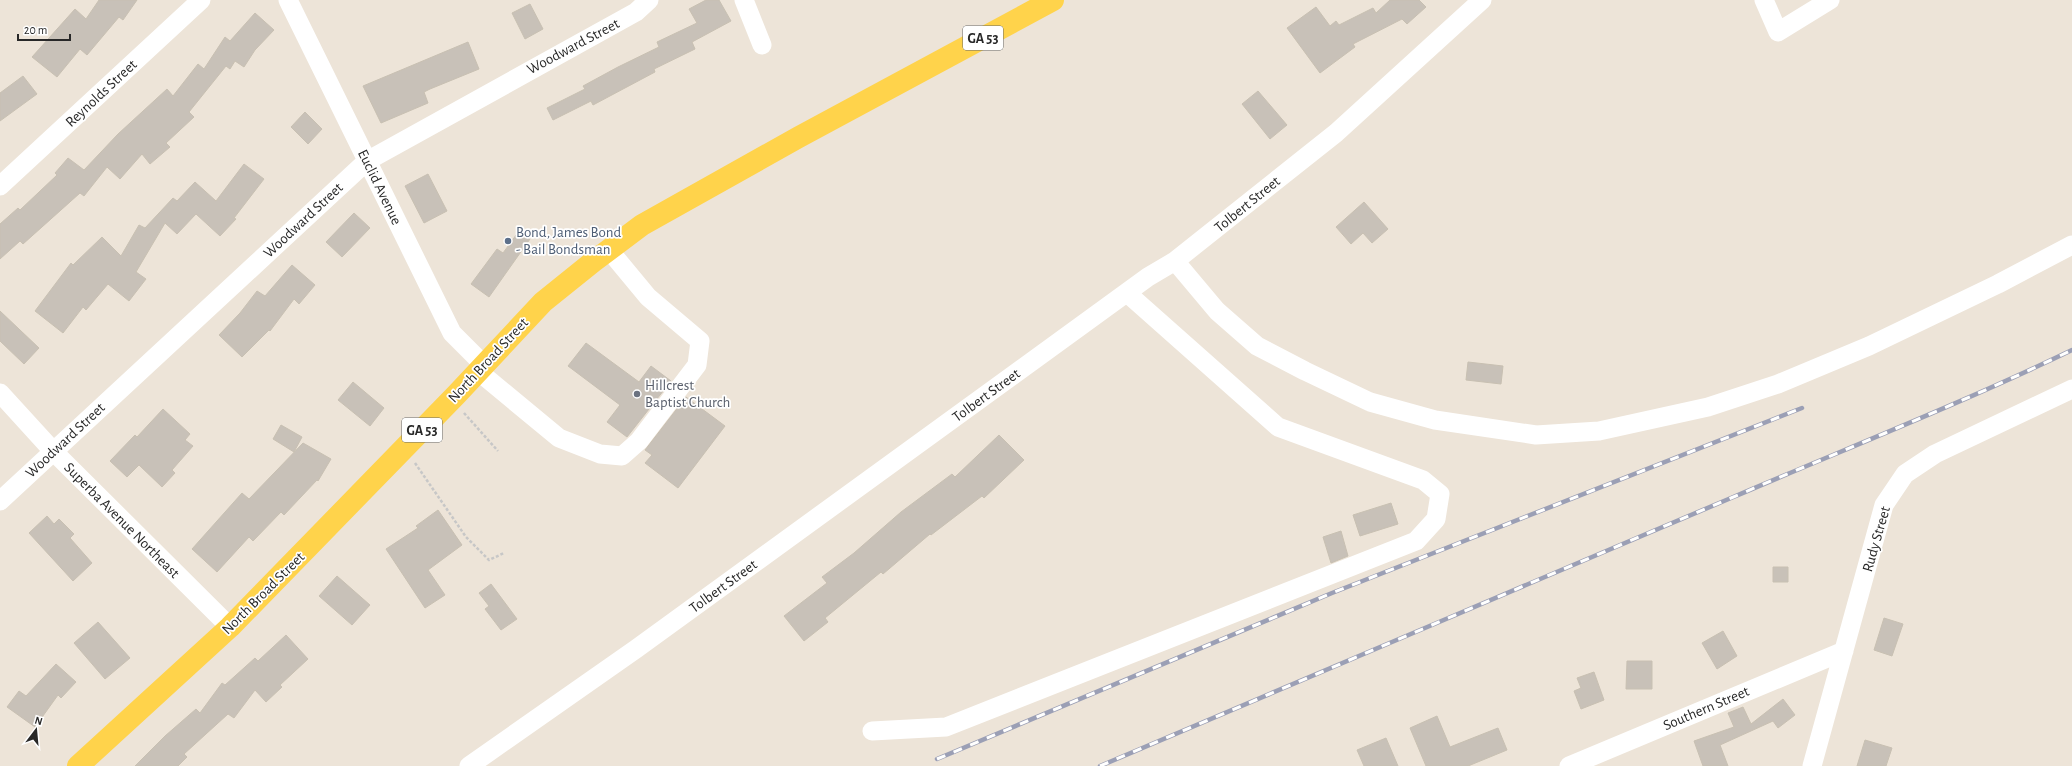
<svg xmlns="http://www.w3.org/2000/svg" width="2072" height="766" font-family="'Alegreya Sans',sans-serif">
<rect width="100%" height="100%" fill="#ede4d8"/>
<!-- building -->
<path fill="#c8c1b8" stroke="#c8c0b2" d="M 99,0 L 137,0 L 123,20 L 119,17 L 87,55 L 80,49 L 57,77 L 32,57 L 75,9 L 86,19 Z
M 706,0 L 719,0 L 731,21 L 692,42 L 695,49 L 654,69 L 655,72 L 593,105 L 591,101 L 553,120 L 547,108 L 585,89 L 583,86 L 618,67 L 659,47 L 657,42 L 697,23 L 689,9 Z
M 1390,0 L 1419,0 L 1426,7 L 1407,24 L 1402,19 L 1353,44 L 1355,47 L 1320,73 L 1287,28 L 1316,7 L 1330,26 L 1336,21 L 1339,25 L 1373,8 L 1376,13 Z
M 530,4 L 543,29 L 525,39 L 512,13 Z
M 255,13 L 274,30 L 255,50 L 244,67 L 235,61 L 230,69 L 226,66 L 189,112 L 194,117 L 166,143 L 170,147 L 150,164 L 142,154 L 120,179 L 107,167 L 84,196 L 80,193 L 23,244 L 20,241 L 0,259 L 0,224 L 18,208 L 20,210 L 57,175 L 55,173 L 68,158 L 84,170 L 118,134 L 167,89 L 173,96 L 198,64 L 204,69 L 225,37 L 230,41 Z
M 468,42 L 479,69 L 430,89 L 424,92 L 428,103 L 381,123 L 363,86 Z
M 23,76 L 37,94 L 0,121 L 0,93 Z
M 1258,91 L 1287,125 L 1270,139 L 1242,104 Z
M 305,112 L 322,129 L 308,144 L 291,127 Z
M 244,164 L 264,179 L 234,218 L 236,219 L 220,236 L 196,214 L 177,234 L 165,223 L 136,272 L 146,279 L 129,301 L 108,284 L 86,310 L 83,307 L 63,333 L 35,311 L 71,263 L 73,265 L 102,237 L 121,256 L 139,225 L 145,228 L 173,198 L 177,201 L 195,182 L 216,201 Z
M 428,174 L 447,211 L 424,223 L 405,186 Z
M 1364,202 L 1388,229 L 1372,243 L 1363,233 L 1351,244 L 1336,227 Z
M 354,213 L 370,228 L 342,257 L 326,242 Z
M 519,231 L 530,239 L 489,297 L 471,284 L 497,249 L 503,253 Z
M 292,265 L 315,285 L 299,304 L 294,299 L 270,331 L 269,330 L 242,357 L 219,335 L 240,313 L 257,291 L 265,296 Z
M 0,311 L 39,348 L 24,364 L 0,341 Z
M 586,343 L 639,382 L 651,366 L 671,381 L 627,437 L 607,422 L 620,405 L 568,366 Z
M 1468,362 L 1503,366 L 1501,384 L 1466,380 Z
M 353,382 L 384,408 L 370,426 L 338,400 Z
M 686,397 L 725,426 L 678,488 L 645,463 L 652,455 L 645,450 Z
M 163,409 L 190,434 L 185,440 L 193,446 L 172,470 L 175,473 L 162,487 L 139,465 L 127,477 L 110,461 L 135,435 L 137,437 Z
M 281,425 L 302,437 L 294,452 L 273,439 Z
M 999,435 L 1024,460 L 984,498 L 982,496 L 931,535 L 930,534 L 883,574 L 881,572 L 825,618 L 828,622 L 804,641 L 784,616 L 827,583 L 822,577 L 854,553 L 901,512 L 952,474 L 955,477 Z
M 303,443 L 331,459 L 318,481 L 317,480 L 284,515 L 281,512 L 253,541 L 249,537 L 217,572 L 192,549 L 242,493 L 249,499 Z
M 1391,503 L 1398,524 L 1360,536 L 1353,515 Z
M 438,510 L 462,545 L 428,570 L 445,595 L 425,608 L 386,549 L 418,528 L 416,526 Z
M 47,516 L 54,524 L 59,519 L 74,534 L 70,538 L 92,563 L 73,581 L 29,533 Z
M 1341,531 L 1348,556 L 1331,563 L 1323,537 Z
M 1773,567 L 1788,567 L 1788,582 L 1773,582 Z
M 337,576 L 370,605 L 352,625 L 319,596 Z
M 491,584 L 517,619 L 501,630 L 485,609 L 489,606 L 479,593 Z
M 1884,618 L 1903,624 L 1892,656 L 1874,650 Z
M 98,622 L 130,658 L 105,679 L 74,643 Z
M 1723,631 L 1737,656 L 1717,669 L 1702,643 Z
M 286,635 L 308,659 L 280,685 L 282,687 L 266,702 L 255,690 L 234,718 L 228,714 L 184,754 L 187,757 L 178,766 L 135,766 L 165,736 L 196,709 L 200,713 L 222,683 L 225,685 L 255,658 L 258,661 Z
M 1627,661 L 1652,661 L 1652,689 L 1626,689 Z
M 56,664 L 76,682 L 61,698 L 58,695 L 35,727 L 7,707 L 19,691 L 26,696 Z
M 1594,672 L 1604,700 L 1581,709 L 1574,691 L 1581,688 L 1577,678 Z
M 1783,699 L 1795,715 L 1778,728 L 1773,721 L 1720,745 L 1728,766 L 1703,766 L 1694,741 L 1734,727 L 1728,713 L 1743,707 L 1751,724 Z
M 1437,716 L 1450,747 L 1498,728 L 1507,750 L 1468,766 L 1426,766 L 1410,728 Z
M 1386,738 L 1398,766 L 1364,766 L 1357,750 Z
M 1865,740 L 1892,748 L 1886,766 L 1857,766 Z"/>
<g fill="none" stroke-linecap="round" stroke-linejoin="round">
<!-- path -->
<path stroke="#c7c7c7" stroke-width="2.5" stroke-dasharray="3 2" stroke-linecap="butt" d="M 464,413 L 498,451
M 415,463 L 466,537 L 489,560 L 504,553"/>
<!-- minor -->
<path stroke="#fff" stroke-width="19" d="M 288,0 L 452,333 L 484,365
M 744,0 L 762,45
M 1764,0 L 1778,32 L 1830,0
M 0,186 L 201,0
M 1175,261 L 1217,311 L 1257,346 L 1305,371 L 1370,402 L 1435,420 L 1536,435 L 1599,431 L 1708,407 L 1778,384 L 1869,346 L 1998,284 L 2072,245
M 478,371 L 559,438 L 600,454 L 622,456 L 639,441 L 697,365 L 700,341 L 648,297 L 609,250
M 0,393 L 53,451 L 230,627
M 0,501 L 367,161 L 636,12 L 649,0
M 872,731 L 946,727 L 1416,541 L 1436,519 L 1440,494 L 1423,480 L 1278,427 L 1127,293
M 469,766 L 636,649 L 1148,277 L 1175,261 L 1336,133 L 1482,0
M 1569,766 L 1844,651
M 1812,766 L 1884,505 L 1905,474 L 1935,454 L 2072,389"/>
<!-- major -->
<path stroke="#ffd34b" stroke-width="22" d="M 78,766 L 230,627 L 456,395 L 543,302 L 594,261 L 642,225 L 799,137 L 1053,0"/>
<defs>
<path id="rail" d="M 937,759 L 1332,593 L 1802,408
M 1100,766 C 1310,677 1521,587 1731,498 C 1845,449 1960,404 2072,350"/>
</defs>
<!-- rail casing -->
<use href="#rail" stroke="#9b9fb5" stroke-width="4.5"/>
<!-- rail -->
<use href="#rail" stroke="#fff" stroke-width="3" stroke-dasharray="9" stroke-linecap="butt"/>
</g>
<!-- markers -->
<circle fill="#5c6f8a" stroke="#fff" stroke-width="1.5" cx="508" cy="241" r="4"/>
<circle fill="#6b7280" stroke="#fff" stroke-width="1.5" cx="637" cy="394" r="4"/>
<g text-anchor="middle" stroke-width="3.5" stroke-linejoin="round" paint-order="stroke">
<!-- shield labels -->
<g fill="#fff" stroke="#686868" stroke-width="1">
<rect x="963" y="26" width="40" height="24" rx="3"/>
<rect x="402" y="418" width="40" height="24" rx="3"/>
</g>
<g font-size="14" font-weight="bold" fill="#282828">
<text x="983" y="43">GA 53</text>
<text x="422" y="435">GA 53</text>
</g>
<!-- street labels -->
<g font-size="15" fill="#282828" stroke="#fff">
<text transform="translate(573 46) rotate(-28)" y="5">Woodward Street</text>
<text transform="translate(101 93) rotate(-43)" y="5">Reynolds Street</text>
<text transform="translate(380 187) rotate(64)" y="5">Euclid Avenue</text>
<text transform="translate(1247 204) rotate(-39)" y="5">Tolbert Street</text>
<text transform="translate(303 220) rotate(-43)" y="5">Woodward Street</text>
<text transform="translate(488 360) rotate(-47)" y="5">North Broad Street</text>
<text transform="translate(986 395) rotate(-36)" y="5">Tolbert Street</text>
<text transform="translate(65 440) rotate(-43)" y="5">Woodward Street</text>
<text transform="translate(122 520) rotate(45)" y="5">Superba Avenue Northeast</text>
<text transform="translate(1876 539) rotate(-74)" y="5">Rudy Street</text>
<text transform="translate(723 586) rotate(-36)" y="5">Tolbert Street</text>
<text transform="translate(263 593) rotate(-45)" y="5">North Broad Street</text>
<text transform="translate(1706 708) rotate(-23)" y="5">Southern Street</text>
</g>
<!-- service labels -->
<g font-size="15" fill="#4e5e75" stroke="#fff" text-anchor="start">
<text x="516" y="237">Bond, James Bond<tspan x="516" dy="17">- Bail Bondsman</tspan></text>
</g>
<!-- worship labels -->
<g font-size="15" fill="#5b616d" stroke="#fff" text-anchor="start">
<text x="645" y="390">Hillcrest<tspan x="645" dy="17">Baptist Church</tspan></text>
</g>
</g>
<!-- north arrow -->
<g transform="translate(36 730) rotate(16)" stroke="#ffffff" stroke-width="3" paint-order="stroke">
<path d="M0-3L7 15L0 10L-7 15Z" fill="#282828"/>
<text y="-6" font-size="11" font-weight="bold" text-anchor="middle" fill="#282828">N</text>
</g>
<!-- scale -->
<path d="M18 34v6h52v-6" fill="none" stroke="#282828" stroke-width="2"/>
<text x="24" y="34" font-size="12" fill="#282828" stroke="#ffffff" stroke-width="3" paint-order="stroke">20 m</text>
</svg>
